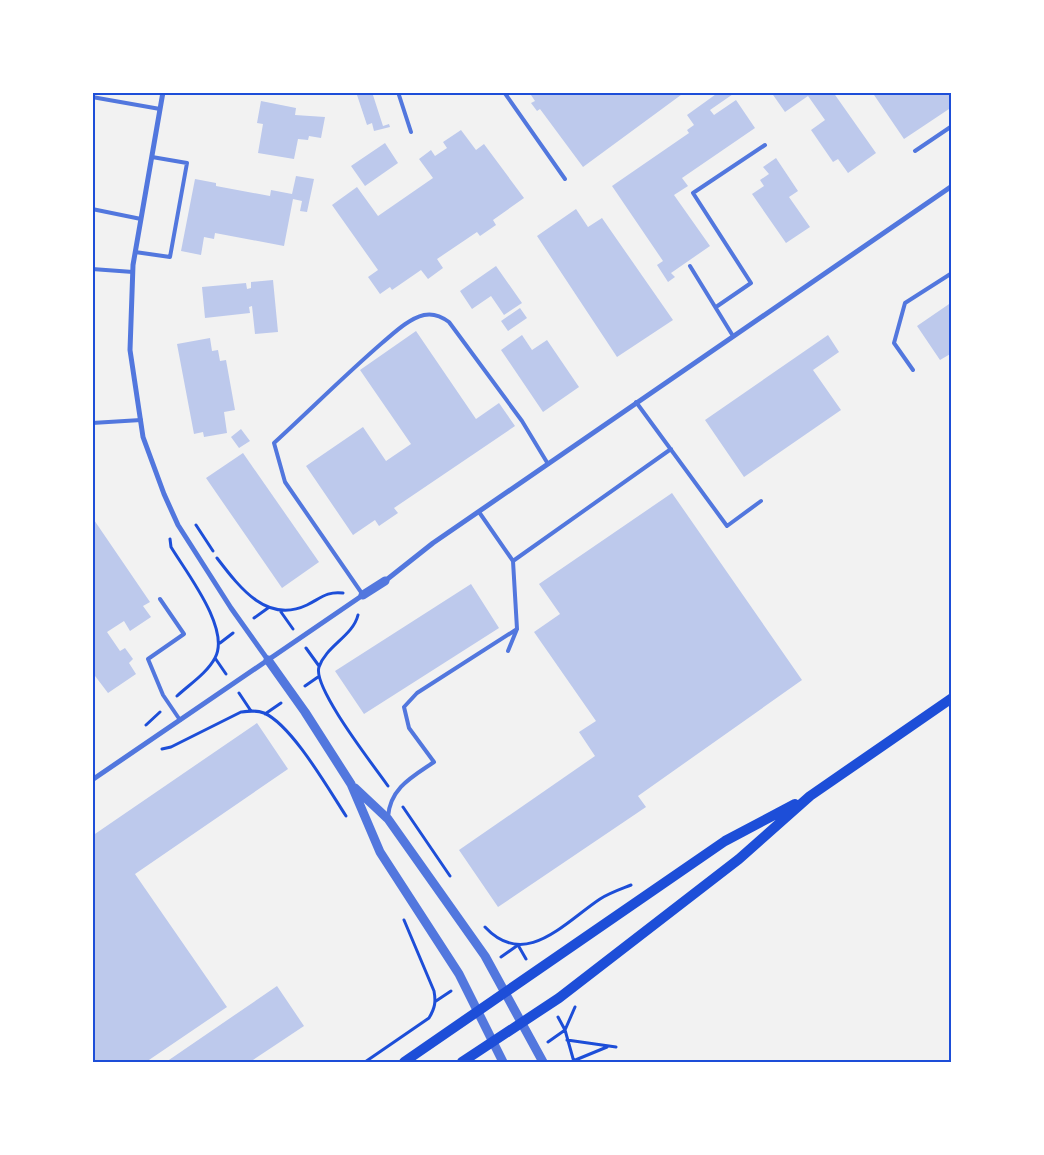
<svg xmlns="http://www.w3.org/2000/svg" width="1044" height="1155" font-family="Quicksand,sans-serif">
<rect width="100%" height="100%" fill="#f2f2f2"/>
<!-- building -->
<path fill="#bdc9ec" d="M 366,92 L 372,92 L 383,126 L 389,124 L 390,127 L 374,131 L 372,123 L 367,125 L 357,95 Z
M 529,92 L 685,92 L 583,167 L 540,109 L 537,111 L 531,103 L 535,101 Z
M 719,92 L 736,92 L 710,110 L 714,115 L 736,100 L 755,128 L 682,178 L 688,186 L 674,195 L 710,246 L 671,273 L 675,277 L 668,282 L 657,265 L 663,261 L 612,186 L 689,133 L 687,130 L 694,125 L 687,115 Z
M 771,92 L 833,92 L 876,153 L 848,173 L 838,159 L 833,162 L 811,130 L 825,120 L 808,96 L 785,112 Z
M 872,92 L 952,92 L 952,107 L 904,139 Z
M 261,101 L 296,108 L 295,115 L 325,117 L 321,138 L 309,136 L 308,140 L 298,139 L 294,159 L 258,153 L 263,124 L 257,123 Z
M 461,130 L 476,150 L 484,144 L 524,198 L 493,220 L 496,225 L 480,236 L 477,232 L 437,259 L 443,268 L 428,279 L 421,270 L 392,290 L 390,287 L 380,294 L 368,277 L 378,270 L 332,205 L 357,187 L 378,216 L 433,178 L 419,159 L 431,150 L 435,156 L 447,148 L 443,142 Z
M 385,143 L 398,163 L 365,186 L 351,166 Z
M 776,158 L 798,191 L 789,197 L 810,227 L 786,243 L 752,194 L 764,186 L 760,180 L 769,174 L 763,167 Z
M 296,176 L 314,179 L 307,212 L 300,211 L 302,201 L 293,199 L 284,246 L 215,233 L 214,239 L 204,237 L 201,255 L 181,251 L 195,179 L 216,183 L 216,186 L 270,196 L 271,190 L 292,194 Z
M 576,209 L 588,227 L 602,218 L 673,320 L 617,357 L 537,236 Z
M 496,266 L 522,303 L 504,315 L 491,296 L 472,309 L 460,291 Z
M 273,280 L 278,332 L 255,334 L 252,306 L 249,307 L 250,313 L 205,318 L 202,287 L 246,283 L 247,289 L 251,288 L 251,282 Z
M 952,302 L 952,353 L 940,360 L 917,326 Z
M 520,308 L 527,318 L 508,331 L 501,321 Z
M 416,331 L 476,419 L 499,403 L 515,426 L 394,508 L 398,513 L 379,526 L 375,520 L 353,535 L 306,466 L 363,427 L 386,461 L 411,444 L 360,370 Z
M 522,335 L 532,350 L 547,340 L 579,387 L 543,412 L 501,350 Z
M 828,335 L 839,352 L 813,370 L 841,410 L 744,477 L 705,420 Z
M 210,338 L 212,351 L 218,350 L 220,361 L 226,360 L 235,410 L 224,412 L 227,433 L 204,437 L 203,432 L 194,434 L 177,344 Z
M 241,429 L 250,441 L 239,448 L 231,437 Z
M 243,453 L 319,562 L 282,588 L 206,478 Z
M 672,493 L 802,680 L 638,796 L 646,807 L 498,907 L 459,850 L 595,756 L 579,732 L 596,721 L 534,632 L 560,614 L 539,584 Z
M 92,517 L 150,602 L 143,606 L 151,617 L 130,631 L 124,621 L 107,632 L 120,651 L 125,648 L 133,659 L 129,663 L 136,674 L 108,693 L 92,672 Z
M 471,584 L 499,628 L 364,714 L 335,671 Z
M 257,723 L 288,769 L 135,874 L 227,1007 L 146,1062 L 92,1062 L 92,836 Z
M 277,986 L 304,1026 L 250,1062 L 166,1062 Z"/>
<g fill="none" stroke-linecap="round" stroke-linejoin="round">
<!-- path -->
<path stroke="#1d4ed8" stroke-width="3" d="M 196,525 L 213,551
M 170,539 L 171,547 C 186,572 231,629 215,658 C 207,673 190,684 177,696
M 217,558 C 240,588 267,624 307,605 C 321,598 327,591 343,593
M 281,612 L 293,629
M 358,615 C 353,636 326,646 319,667 C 312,687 374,766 388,786
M 254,618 L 268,608
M 220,643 L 233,633
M 306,648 L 319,666
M 215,658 L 226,674
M 305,686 L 318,677
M 239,693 L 251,711
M 265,714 L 281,703
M 146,725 L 160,712
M 162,749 L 171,747 L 241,712 C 249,711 256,710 264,713 C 292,725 329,790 346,816
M 403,807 L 450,876
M 485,927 C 525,970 564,923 600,899 C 609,893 621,889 631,885
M 501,957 L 518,945 L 526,959
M 436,1001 L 451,991
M 567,1040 L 616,1047
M 548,1042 L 565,1030 L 558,1017
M 573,1061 L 607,1047
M 365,1062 L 429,1018 C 435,1008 436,1002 434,991 L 404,920
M 574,1062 L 565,1030 L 575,1007"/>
<!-- service -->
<path stroke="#5277de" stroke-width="4" d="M 398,92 L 411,132
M 504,92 L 565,179
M 92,97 L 160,109
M 915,151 L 952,126
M 92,209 L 141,219
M 135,252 L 170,257 L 187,163 L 152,157
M 690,266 L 733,336
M 92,269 L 133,272
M 716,307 L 751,283 L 693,193 L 765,145
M 913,370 L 894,343 L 905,303 L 952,273
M 636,402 L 727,526 L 761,501
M 92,423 L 141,420
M 479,512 L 513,561 L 671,449
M 363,595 L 285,482 L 274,443 C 310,410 345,375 382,343 C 394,333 408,319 424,315 C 433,313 441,316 449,322 L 522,421 L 548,464
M 160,599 L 184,634 L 148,659 L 163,695 L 180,720
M 508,651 L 517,629 L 513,561
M 388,817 C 390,788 412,777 434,762 L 409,728 L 404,707 L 417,693 L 517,629"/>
<!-- minor -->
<path stroke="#5277de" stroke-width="5" d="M 163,92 L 133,265 L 130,350 L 143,437 L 164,494 L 178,525 L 231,608 L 268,660
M 385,581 L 433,543 L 952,186
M 92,780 L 363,595"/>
<!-- tertiary -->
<path stroke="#5277de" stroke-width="9" d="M 363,595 L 385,581
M 268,660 L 305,712 L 351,784 L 380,852 L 459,974 L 503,1062
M 355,788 L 388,819 L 485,956 L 543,1062"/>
<!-- secondary -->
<path stroke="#1d4ed8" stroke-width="10" d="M 404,1062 L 725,841 L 795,804
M 462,1062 L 559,998 L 739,859 L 810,796 L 952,698"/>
</g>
<!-- border -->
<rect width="1044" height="1155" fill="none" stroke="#ffffff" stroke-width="188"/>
<rect x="94" y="94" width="856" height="967" fill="none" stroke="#1d4ed8" stroke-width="2"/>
</svg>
